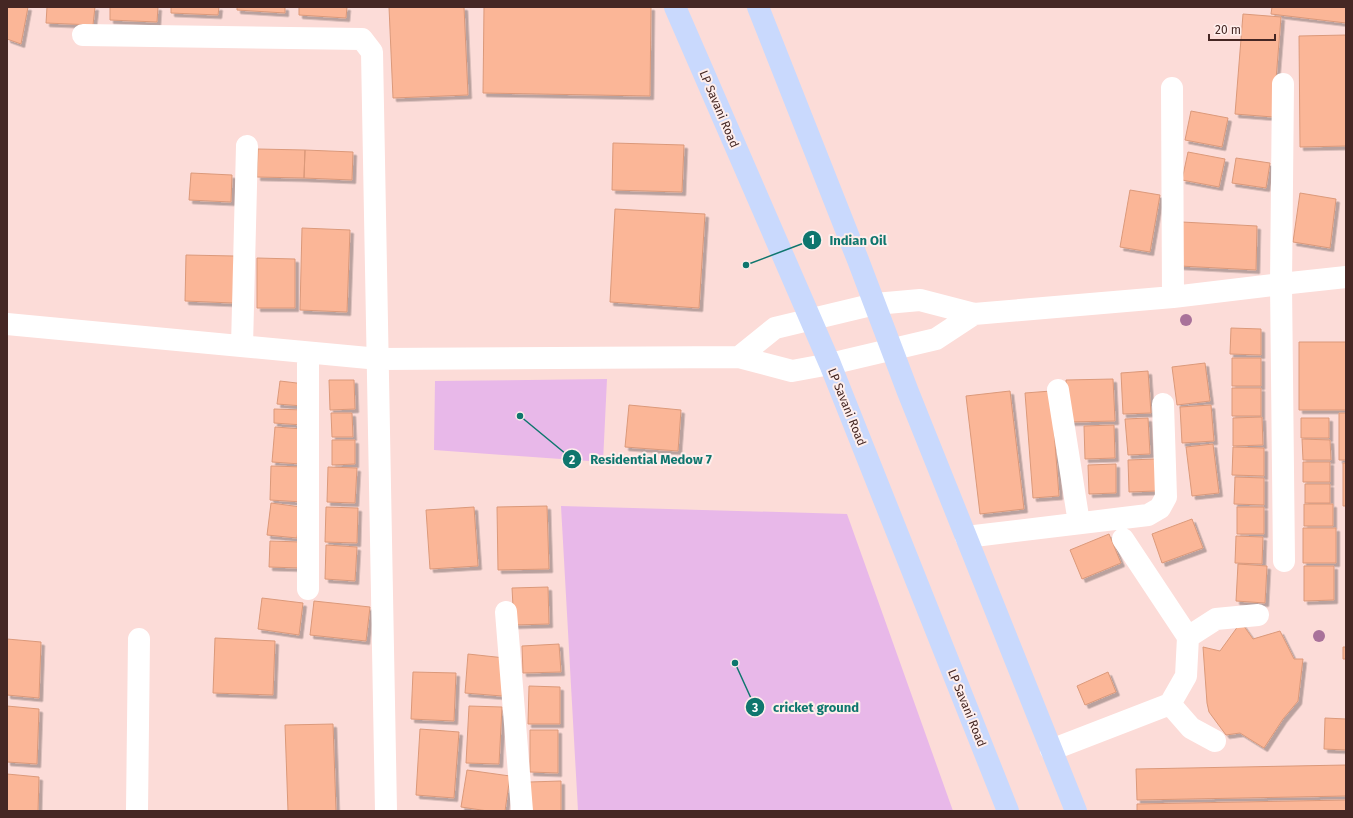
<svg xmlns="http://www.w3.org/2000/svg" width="1353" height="818" font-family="'Fira Sans',sans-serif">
<defs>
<filter id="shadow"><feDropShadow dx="3.5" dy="3.5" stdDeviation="0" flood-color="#0004"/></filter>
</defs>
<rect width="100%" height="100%" fill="#fcdcd8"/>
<!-- green -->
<path fill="#e8b8e9" d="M 607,379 L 603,462 L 434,450 L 435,381 Z
M 561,506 L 847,514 L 953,811 L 578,811 Z"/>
<!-- building -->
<path fill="#fbb697" stroke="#db997a" filter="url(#shadow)" d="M 7,7 L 28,7 L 21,44 L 7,39 Z
M 47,7 L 95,7 L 93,25 L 46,23 Z
M 110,7 L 158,7 L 157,22 L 110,20 Z
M 171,7 L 219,7 L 218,15 L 171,13 Z
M 237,7 L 285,7 L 285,13 L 237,10 Z
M 299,7 L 347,7 L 346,18 L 299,15 Z
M 389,7 L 464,7 L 468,95 L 393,98 Z
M 484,7 L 651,7 L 650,96 L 483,93 Z
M 1272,7 L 1346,7 L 1346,23 L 1271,14 Z
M 1243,14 L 1281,17 L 1273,117 L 1235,114 Z
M 1346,35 L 1346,146 L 1300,147 L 1299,36 Z
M 1191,111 L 1228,118 L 1222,147 L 1185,140 Z
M 613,143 L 684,145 L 682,192 L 612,190 Z
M 258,149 L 305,150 L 304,178 L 257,177 Z
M 305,150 L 353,152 L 352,180 L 304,178 Z
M 1188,152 L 1225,159 L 1219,187 L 1182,180 Z
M 1236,158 L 1270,163 L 1266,188 L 1232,183 Z
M 191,173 L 232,175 L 231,202 L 189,200 Z
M 1130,190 L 1160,195 L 1150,252 L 1120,247 Z
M 1300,193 L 1336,199 L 1330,248 L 1293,242 Z
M 615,209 L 705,214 L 699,308 L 610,302 Z
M 1182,222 L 1257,226 L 1256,270 L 1180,266 Z
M 302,228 L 350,230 L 347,312 L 300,310 Z
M 186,255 L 234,256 L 233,303 L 185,301 Z
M 257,258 L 295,259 L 295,308 L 257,308 Z
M 1231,328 L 1261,329 L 1261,355 L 1230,354 Z
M 1299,342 L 1346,342 L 1346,410 L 1299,410 Z
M 1232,358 L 1261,358 L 1261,386 L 1232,386 Z
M 1205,363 L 1210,401 L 1177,405 L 1172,367 Z
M 1148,371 L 1151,413 L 1123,414 L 1121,373 Z
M 1113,379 L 1115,421 L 1068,422 L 1066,380 Z
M 329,380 L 354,380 L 355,409 L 330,410 Z
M 280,381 L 305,384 L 303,406 L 277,404 Z
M 1232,388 L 1261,388 L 1261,416 L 1232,416 Z
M 1010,391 L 1024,509 L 980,514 L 966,396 Z
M 1051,391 L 1059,496 L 1033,498 L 1025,393 Z
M 629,405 L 681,410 L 678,451 L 625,447 Z
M 1211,405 L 1214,441 L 1182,443 L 1180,407 Z
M 274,409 L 304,410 L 303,425 L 274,423 Z
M 331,413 L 352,413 L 353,437 L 332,437 Z
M 1339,413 L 1346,413 L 1346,460 L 1339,460 Z
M 1262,417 L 1263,445 L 1233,446 L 1233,418 Z
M 1148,418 L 1150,454 L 1128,455 L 1125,419 Z
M 1301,418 L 1329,418 L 1329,438 L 1301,438 Z
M 1114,425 L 1115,458 L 1085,459 L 1084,426 Z
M 275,427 L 303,429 L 301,464 L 272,462 Z
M 1302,439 L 1330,440 L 1331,460 L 1303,460 Z
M 332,440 L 355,440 L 355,464 L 332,465 Z
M 1213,444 L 1219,493 L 1192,496 L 1186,447 Z
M 1233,447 L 1264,448 L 1264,476 L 1232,475 Z
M 1155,459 L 1156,491 L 1129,492 L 1128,460 Z
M 1303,462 L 1330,462 L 1330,482 L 1303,482 Z
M 1343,463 L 1346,463 L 1346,506 L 1343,506 Z
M 1116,464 L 1116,493 L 1089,494 L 1088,465 Z
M 271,466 L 304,467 L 303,502 L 270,500 Z
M 328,467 L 357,468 L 355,503 L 327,502 Z
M 1235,477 L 1264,478 L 1264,505 L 1234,504 Z
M 1305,484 L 1330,484 L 1330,503 L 1305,503 Z
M 271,503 L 301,507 L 297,538 L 267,535 Z
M 1304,504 L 1333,504 L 1333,526 L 1304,526 Z
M 547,506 L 549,569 L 498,570 L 497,507 Z
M 326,507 L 358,508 L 357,543 L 325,542 Z
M 474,507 L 478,566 L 430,569 L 426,510 Z
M 1237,507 L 1264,507 L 1264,534 L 1237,534 Z
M 1192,519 L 1203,548 L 1162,563 L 1152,534 Z
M 1303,528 L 1336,528 L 1336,563 L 1303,563 Z
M 1109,534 L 1121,563 L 1082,579 L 1070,550 Z
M 1236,536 L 1263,537 L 1262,564 L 1235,563 Z
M 270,541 L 301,542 L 300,568 L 269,567 Z
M 326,545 L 357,547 L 355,581 L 325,579 Z
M 1238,564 L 1267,566 L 1265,603 L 1236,601 Z
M 1304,566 L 1334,566 L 1334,600 L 1304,601 Z
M 548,587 L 549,624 L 514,625 L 512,588 Z
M 262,598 L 303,603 L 299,635 L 258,629 Z
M 314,601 L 370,607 L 366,641 L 310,635 Z
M 1241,622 L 1253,639 L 1280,631 L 1294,659 L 1303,659 L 1298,701 L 1283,719 L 1264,748 L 1240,733 L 1226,735 L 1209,712 L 1207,703 L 1203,647 L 1220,651 Z
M 215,638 L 275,641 L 273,695 L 213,693 Z
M 7,639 L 41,642 L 39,698 L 7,695 Z
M 559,644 L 561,672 L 523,673 L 522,646 Z
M 1343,647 L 1346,647 L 1346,659 L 1343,659 Z
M 468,654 L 505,658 L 502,696 L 465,693 Z
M 413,672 L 456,673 L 454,721 L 411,719 Z
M 1108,672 L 1116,692 L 1085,705 L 1077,686 Z
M 529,686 L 560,687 L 560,724 L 528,724 Z
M 7,706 L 39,709 L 37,764 L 7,762 Z
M 469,706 L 502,707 L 499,764 L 466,763 Z
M 1325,718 L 1346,719 L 1346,750 L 1324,749 Z
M 333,724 L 336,811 L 288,811 L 285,725 Z
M 420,729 L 459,732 L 454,798 L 416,795 Z
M 530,730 L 558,730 L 558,773 L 530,772 Z
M 1346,765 L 1346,796 L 1137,800 L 1136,769 Z
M 467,770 L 510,776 L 505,811 L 488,811 L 461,807 Z
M 7,774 L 39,777 L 38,811 L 7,811 Z
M 561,781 L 561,811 L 529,811 L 529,782 Z
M 1346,800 L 1346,811 L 1137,811 L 1137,804 Z"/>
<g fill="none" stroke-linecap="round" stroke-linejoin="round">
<!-- minor -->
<path stroke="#fff" stroke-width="22" d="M 83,35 L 362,39 L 372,52 L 386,811
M 1283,84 L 1281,284 L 1284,561
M 1172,88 L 1173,297
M 974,314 L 1173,297 L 1281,284 L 1346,277
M 7,324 L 379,359 L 739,357 L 792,371 L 830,364 L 936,339 L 974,314 L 920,300 L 875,304 L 775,328 L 739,357
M 242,346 L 247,146
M 1058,390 L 1079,523
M 966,537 L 1148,515 L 1160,508 L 1166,497 L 1163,404
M 308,589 L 308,353
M 506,612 L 522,811
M 1188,637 L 1216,619 L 1258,615
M 1170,704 L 1191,728 L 1215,741
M 1051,750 L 1170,704 L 1186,676 L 1188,637 L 1123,539
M 137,811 L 139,639"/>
<!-- major -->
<path stroke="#c9d9fd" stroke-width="22" d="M 675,7 L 830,364 L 1008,811
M 758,7 L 858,260 L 908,392 L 1076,811"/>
</g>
<!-- trees -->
<g fill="#a9729a">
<circle cx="1186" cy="320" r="6"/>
<circle cx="1319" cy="636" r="6"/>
</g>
<g text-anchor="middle" stroke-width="4" stroke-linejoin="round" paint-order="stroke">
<!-- street labels -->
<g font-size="12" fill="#452724" stroke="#feeeec">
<text transform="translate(719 109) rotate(67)" y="4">LP Savani Road</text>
<text transform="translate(847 407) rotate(68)" y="4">LP Savani Road</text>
<text transform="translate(967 708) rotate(68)" y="4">LP Savani Road</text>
</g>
</g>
<!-- callouts -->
<path fill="none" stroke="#0f766e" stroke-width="1.5" d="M746 265L812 240M520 416L572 459M735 663L755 707"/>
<g fill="#0f766e" stroke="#feeeec" stroke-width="1.5">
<circle cx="746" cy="265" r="4"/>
<circle cx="520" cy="416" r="4"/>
<circle cx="735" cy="663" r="4"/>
<circle cx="812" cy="240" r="10"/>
<circle cx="572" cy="459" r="10"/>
<circle cx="755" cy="707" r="10"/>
</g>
<g font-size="12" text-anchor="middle" font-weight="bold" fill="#fff">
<text x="812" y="244">1</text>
<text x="572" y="464">2</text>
<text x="755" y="712">3</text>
</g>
<g font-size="13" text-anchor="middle" font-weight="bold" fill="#0f766e" stroke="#feeeec" stroke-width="4" stroke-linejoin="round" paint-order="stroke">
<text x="858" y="245">Indian Oil</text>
<text x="651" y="464">Residential Medow 7</text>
<text x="816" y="712">cricket ground</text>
</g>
<!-- border -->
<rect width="1353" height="818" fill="none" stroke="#452724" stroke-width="16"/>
<!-- scale -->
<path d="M1209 34v6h66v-6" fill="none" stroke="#452724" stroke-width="2"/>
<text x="1215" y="34" font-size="12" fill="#452724" stroke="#feeeec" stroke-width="3" paint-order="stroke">20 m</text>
</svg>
